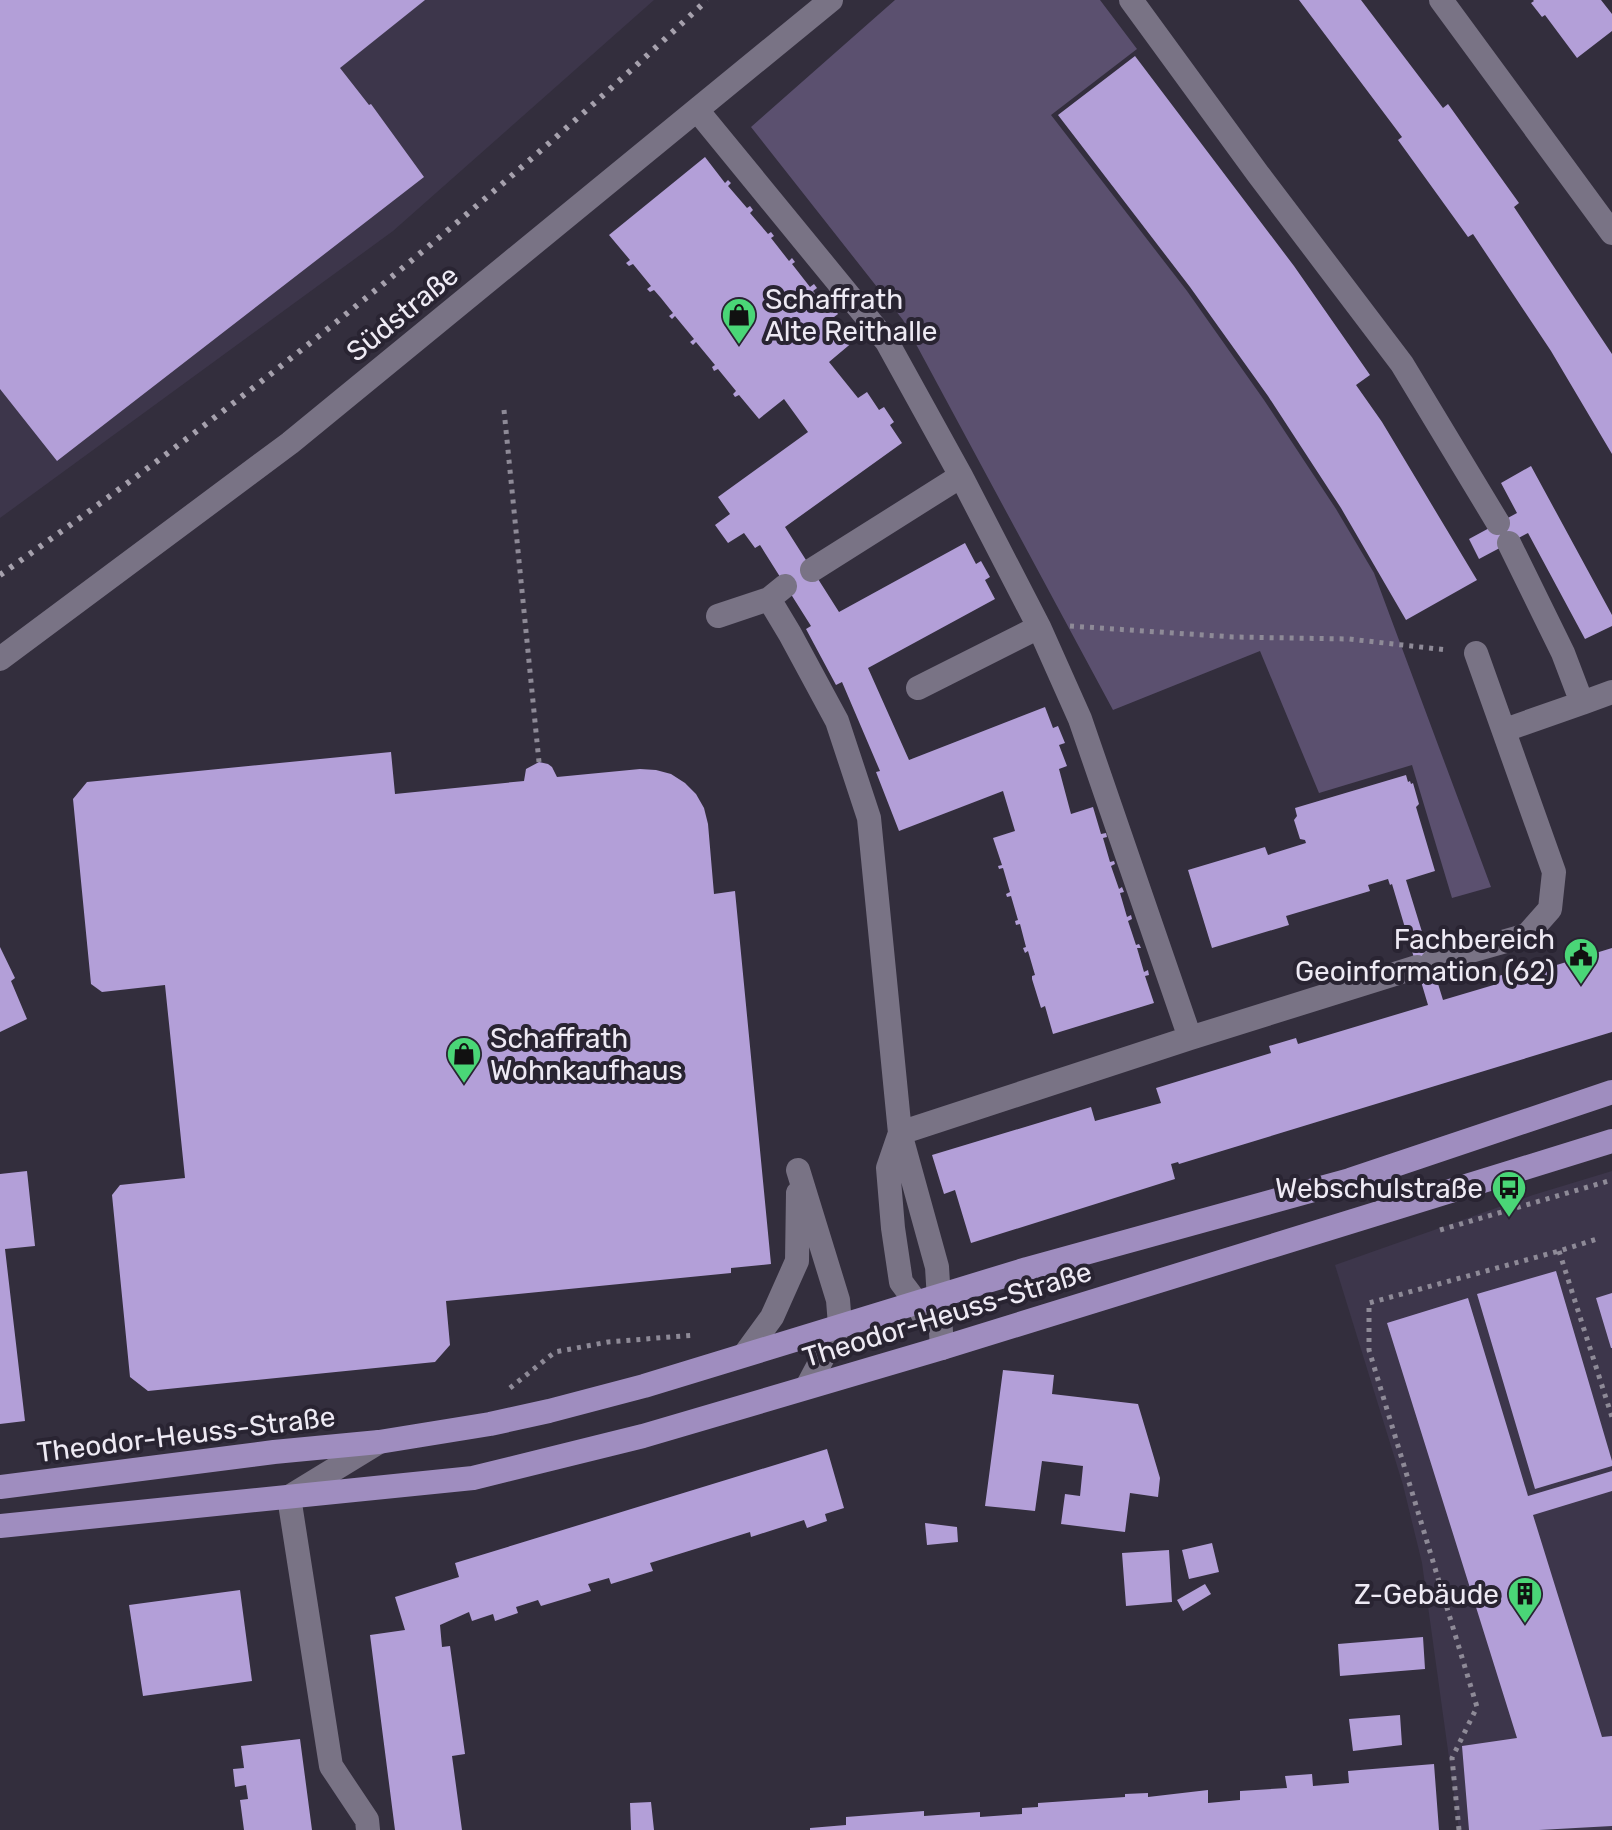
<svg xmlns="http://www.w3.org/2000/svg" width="1612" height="1830" font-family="Rubik,sans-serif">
<rect width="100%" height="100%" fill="#332e3d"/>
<!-- built -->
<path fill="#3d364b" d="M 0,0 L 654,0 L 393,231 L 0,518 Z
M 1612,1171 L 1612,1830 L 1459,1830 L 1422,1563 L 1403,1485 L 1335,1265 L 1533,1195 Z"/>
<!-- green -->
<path fill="#5b506f" d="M 895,0 L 1100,0 L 1137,49 L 1051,115 L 1187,291 L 1264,400 L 1336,509 L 1374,573 L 1491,887 L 1452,898 L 1412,765 L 1319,793 L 1260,651 L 1113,710 L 903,320 L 751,127 Z"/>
<!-- building -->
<path fill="#b39fd8" d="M 0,0 L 425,0 L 340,68 L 369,105 L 371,104 L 424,177 L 57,461 L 0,389 Z
M 1299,0 L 1361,0 L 1443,108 L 1448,104 L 1519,203 L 1514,207 L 1612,354 L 1612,454 L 1551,351 L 1473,234 L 1468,237 L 1398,140 L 1402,137 Z
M 1533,0 L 1601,0 L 1612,14 L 1612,31 L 1577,58 L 1545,15 L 1542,17 L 1531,3 L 1534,1 Z
M 1135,56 L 1294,266 L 1370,375 L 1356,385 L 1382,422 L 1477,580 L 1406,620 L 1341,508 L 1268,396 L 1190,287 L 1058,115 Z
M 705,157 L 725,183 L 728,180 L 731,183 L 728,186 L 747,208 L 750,206 L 753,210 L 750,213 L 768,234 L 771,232 L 774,236 L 771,238 L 789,261 L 792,258 L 795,262 L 792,264 L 810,287 L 814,284 L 817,288 L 813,291 L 831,313 L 835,310 L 838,314 L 834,317 L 854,341 L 829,362 L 858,398 L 867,392 L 879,410 L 884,407 L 894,422 L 890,425 L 902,443 L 785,527 L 839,612 L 965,543 L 976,564 L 981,561 L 990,577 L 985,580 L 995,599 L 868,668 L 909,760 L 1045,707 L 1053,728 L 1058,726 L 1065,743 L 1059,745 L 1067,766 L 1059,769 L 1071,814 L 1093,807 L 1101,834 L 1106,833 L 1107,837 L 1103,838 L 1110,862 L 1114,861 L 1115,864 L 1111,866 L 1119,889 L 1122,887 L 1124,892 L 1120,893 L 1127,917 L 1131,915 L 1132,919 L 1128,921 L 1136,945 L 1139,944 L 1141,948 L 1137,948 L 1144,972 L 1148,970 L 1149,975 L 1145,976 L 1154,1003 L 1053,1034 L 1045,1006 L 1041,1008 L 1032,979 L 1032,976 L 1035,975 L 1028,951 L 1025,953 L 1023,948 L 1026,947 L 1020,924 L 1016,925 L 1015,921 L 1018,920 L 1011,896 L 1007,897 L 1006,894 L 1010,892 L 1003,868 L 999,869 L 998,866 L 1002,865 L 993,838 L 1015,831 L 1003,791 L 899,831 L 876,772 L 880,771 L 842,682 L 836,685 L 806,629 L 811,626 L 760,545 L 755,548 L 744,533 L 728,543 L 715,525 L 730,514 L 718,497 L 808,432 L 784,399 L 759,419 L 739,395 L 735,397 L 733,394 L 736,391 L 718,369 L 714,371 L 712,367 L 715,365 L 696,342 L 693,345 L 690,342 L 694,339 L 675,316 L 672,319 L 669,316 L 673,313 L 661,298 L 654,290 L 650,292 L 647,289 L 651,286 L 633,264 L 629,266 L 626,263 L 630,260 L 609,235 Z
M 1531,466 L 1612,615 L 1612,626 L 1585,639 L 1528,533 L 1479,559 L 1469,539 L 1517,513 L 1501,483 Z
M 391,752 L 395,794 L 524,781 L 526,769 L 539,762 L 548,764 L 552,767 L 557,777 L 640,769 L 656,770 L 671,774 L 685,783 L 696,794 L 704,808 L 708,824 L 714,894 L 735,891 L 771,1264 L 731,1268 L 731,1273 L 446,1301 L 450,1345 L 435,1362 L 148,1391 L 130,1377 L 112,1195 L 120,1185 L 185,1178 L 165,985 L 102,992 L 91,984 L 73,799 L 87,782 Z
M 1406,775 L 1408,782 L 1410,781 L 1411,784 L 1413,783 L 1419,804 L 1416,807 L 1435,871 L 1406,880 L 1443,1000 L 1497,984 L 1495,977 L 1522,969 L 1524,975 L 1612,948 L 1612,1032 L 1179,1164 L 1178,1162 L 1171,1164 L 1175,1179 L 971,1243 L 955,1190 L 944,1194 L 932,1155 L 1091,1107 L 1095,1121 L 1161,1103 L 1156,1088 L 1271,1053 L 1269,1046 L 1296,1038 L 1298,1044 L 1428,1005 L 1392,884 L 1390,885 L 1388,879 L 1368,885 L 1370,891 L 1286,916 L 1289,925 L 1212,948 L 1188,870 L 1265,847 L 1268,855 L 1306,843 L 1305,840 L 1300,839 L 1294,820 L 1297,816 L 1295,808 Z
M 0,947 L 15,978 L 11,981 L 27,1019 L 0,1032 Z
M 27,1171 L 35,1246 L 5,1249 L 25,1421 L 0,1424 L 0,1174 Z
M 1556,1271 L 1612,1461 L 1612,1466 L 1535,1489 L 1477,1294 Z
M 1612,1293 L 1612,1348 L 1611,1348 L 1596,1298 Z
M 1468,1298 L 1528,1496 L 1612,1471 L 1612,1491 L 1533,1515 L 1602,1737 L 1612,1736 L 1612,1826 L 1539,1830 L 1469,1830 L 1462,1746 L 1517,1738 L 1387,1323 Z
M 1003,1370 L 1054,1375 L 1052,1394 L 1138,1404 L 1160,1478 L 1158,1497 L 1130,1493 L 1125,1532 L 1061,1524 L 1065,1494 L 1080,1496 L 1083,1466 L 1042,1461 L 1035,1511 L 985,1506 Z
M 827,1449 L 844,1508 L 825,1514 L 827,1521 L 807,1528 L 804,1520 L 751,1537 L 750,1532 L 650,1563 L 653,1571 L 611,1584 L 609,1578 L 588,1584 L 591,1591 L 541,1606 L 538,1600 L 516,1607 L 518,1613 L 495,1621 L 493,1614 L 472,1621 L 469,1612 L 440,1625 L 442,1647 L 450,1646 L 465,1754 L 452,1756 L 462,1830 L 395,1830 L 370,1635 L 405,1630 L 395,1597 L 459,1577 L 455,1563 Z
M 925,1523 L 957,1527 L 958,1542 L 927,1545 Z
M 1212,1543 L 1219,1572 L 1189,1579 L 1182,1550 Z
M 1169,1550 L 1172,1602 L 1126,1606 L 1122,1553 Z
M 1205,1584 L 1211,1594 L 1183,1611 L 1177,1600 Z
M 240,1590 L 252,1681 L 143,1696 L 129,1605 Z
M 1423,1637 L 1425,1669 L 1340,1676 L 1338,1644 Z
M 1400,1715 L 1402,1745 L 1353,1751 L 1349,1719 Z
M 300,1739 L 312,1830 L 244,1830 L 240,1800 L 248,1799 L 246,1785 L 235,1787 L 233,1769 L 244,1768 L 241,1746 Z
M 1434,1764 L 1439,1830 L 810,1830 L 810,1828 L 846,1825 L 846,1817 L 924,1811 L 924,1816 L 980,1812 L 980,1817 L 1022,1814 L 1022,1808 L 1038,1807 L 1038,1803 L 1125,1797 L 1125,1794 L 1148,1793 L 1148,1797 L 1208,1790 L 1208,1803 L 1240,1800 L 1240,1791 L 1287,1788 L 1285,1776 L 1312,1774 L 1313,1786 L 1349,1783 L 1348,1771 Z
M 651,1802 L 654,1830 L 631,1830 L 630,1803 Z"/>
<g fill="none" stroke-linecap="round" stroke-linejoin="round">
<!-- path -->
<path stroke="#8e8a97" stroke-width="5" stroke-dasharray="4 6" stroke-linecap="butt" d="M 504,410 L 539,762
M 1070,626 L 1233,637 L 1349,639 L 1447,650
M 1440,1230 L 1612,1180
M 1559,1251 L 1612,1417
M 510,1388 L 555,1352 L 608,1342 L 695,1335
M 1459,1830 L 1452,1758 L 1477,1707 L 1369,1350 L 1369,1303 L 1559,1251 L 1600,1238"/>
<!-- minor -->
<path stroke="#797385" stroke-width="24" d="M 1131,0 L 1258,174 L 1402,364 L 1498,523
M 1441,0 L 1612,233
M 697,110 L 887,342 L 961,476 L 1039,627 L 1080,719 L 1190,1038
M 812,570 L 961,476
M 769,599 L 790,634 L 837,721 L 869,818 L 900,1133 L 937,1267 L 942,1348
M 718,616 L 769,599 L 785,586
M 0,659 L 290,443 L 831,0
M 918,688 L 1039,627
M 1582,703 L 1612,692
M 1505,730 L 1582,703 L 1563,653 L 1509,543
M 1432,962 L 1527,935 L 1550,909 L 1554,872 L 1476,653
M 900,1133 L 1190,1038 L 1417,967
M 900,1133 L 888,1168 L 893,1228 L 901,1282 L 916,1302 L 925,1318
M 798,1170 L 838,1300 L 840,1325 L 807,1387
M 745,1354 L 772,1317 L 797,1261 L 798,1193
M 368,1830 L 367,1820 L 331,1766 L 289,1497 L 379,1442"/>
<!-- major -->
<path stroke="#9f8dbf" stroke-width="24" d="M 0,1487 L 274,1452 L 379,1442 L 490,1424 L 549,1411 L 644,1386 L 1027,1269 L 1350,1180 L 1612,1092
M 0,1526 L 473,1478 L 643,1436 L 942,1348 L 1612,1141"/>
<!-- rail -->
<path stroke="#a6a1ad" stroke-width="6" stroke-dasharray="4 8" stroke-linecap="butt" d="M 0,575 C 249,400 485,208 707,0"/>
</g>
<!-- icons -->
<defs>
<symbol id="shop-pin" viewBox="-11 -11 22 30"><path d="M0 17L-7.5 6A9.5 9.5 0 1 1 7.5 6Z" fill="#4ad677" stroke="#292432"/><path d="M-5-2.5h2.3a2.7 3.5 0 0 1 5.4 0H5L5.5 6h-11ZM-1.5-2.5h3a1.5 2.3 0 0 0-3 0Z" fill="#111"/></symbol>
<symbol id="civic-pin" viewBox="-11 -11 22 30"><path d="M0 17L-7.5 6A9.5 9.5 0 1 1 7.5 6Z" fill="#4ad677" stroke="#292432"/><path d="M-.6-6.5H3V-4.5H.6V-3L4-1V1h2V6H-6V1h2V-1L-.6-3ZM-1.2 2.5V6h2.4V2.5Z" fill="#111"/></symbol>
<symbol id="bus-pin" viewBox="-11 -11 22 30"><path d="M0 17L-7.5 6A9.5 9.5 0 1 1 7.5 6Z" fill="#4ad677" stroke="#292432"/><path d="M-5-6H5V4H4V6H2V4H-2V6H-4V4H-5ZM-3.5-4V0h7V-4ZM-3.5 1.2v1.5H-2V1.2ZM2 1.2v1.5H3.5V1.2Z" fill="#111"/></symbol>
<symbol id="building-pin" viewBox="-11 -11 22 30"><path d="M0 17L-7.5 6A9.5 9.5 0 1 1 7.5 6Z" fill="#4ad677" stroke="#292432"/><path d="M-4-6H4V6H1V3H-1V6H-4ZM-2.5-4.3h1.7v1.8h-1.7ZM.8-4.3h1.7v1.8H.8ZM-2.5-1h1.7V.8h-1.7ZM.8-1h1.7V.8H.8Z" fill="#111"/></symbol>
</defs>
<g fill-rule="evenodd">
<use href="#shop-pin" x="719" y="295" width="40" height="54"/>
<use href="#civic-pin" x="1561" y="935" width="40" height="54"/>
<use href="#shop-pin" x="444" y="1034" width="40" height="54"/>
<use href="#bus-pin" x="1489" y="1168" width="40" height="54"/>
<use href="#building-pin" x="1505" y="1574" width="40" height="54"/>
</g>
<g text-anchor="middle" stroke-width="8" stroke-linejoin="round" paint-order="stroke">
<!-- poi labels -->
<g font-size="28" fill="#eeeaf4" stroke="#292432" text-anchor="end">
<text x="765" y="309" text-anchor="start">Schaffrath<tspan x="765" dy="32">Alte Reithalle</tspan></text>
<text x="1555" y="949">Fachbereich<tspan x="1555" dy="32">Geoinformation (62)</tspan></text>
<text x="490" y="1048" text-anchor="start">Schaffrath<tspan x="490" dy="32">Wohnkaufhaus</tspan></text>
<text x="1483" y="1198">Webschulstraße</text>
<text x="1499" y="1604">Z-Gebäude</text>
</g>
<!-- street labels -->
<g font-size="28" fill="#eeeaf4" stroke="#292432">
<text transform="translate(402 313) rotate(-39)" y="10">Südstraße</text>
<text transform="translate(947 1314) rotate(-17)" y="10">Theodor-Heuss-Straße</text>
<text transform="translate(186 1434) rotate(-7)" y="10">Theodor-Heuss-Straße</text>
</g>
</g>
</svg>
